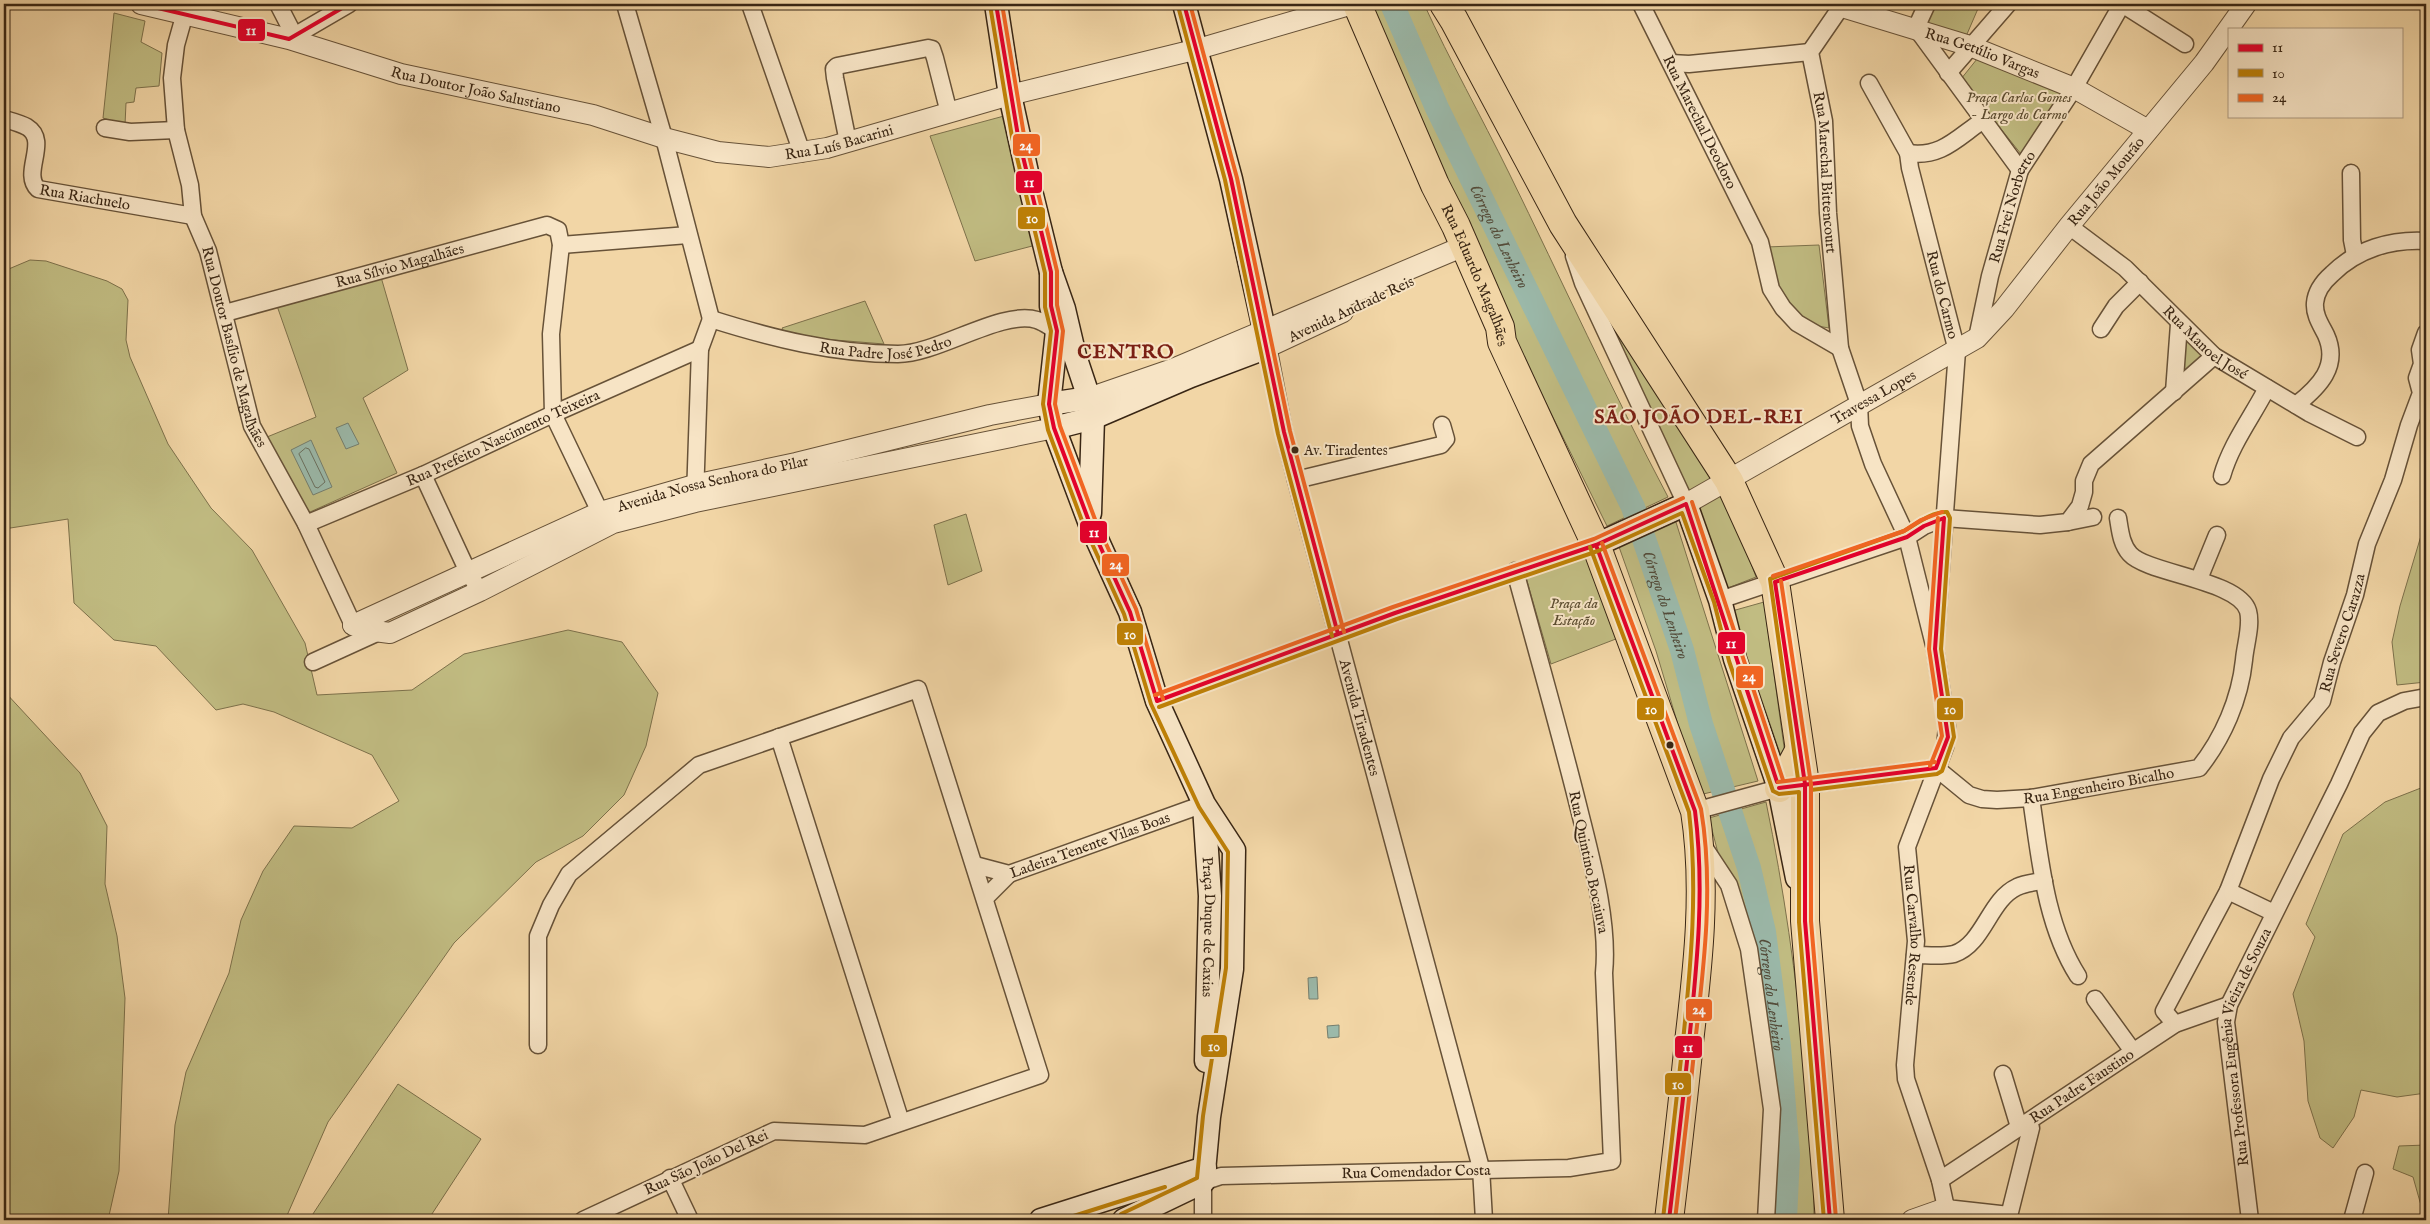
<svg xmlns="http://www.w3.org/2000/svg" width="2430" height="1224" font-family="'IM FELL English',serif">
<rect width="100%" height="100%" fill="#f2d6a6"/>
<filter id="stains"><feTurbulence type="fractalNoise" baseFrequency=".004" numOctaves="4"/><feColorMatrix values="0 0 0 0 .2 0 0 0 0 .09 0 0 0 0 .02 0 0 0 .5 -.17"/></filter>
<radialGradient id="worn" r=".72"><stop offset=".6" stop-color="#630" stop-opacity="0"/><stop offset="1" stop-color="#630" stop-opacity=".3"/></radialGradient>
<!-- green -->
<path fill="#c1bc82" stroke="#7d714b" d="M 1382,4 L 1424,4 C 1450,61 1481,116 1509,173 C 1562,281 1612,391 1668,497 L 1607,526 L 1538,387 L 1365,12 Z
M 1930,4 L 1980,4 L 1964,41 L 1922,23 Z
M 114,13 L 145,21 L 141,42 L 162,53 L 159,86 L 136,88 L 134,102 L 126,103 L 125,125 L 103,118 Z
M 1977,59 L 2062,92 L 2021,154 L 1961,79 Z
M 1004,116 L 1036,245 L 975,261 L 930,136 Z
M 1819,245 L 1829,328 L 1806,324 L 1778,290 L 1766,247 Z
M 30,260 L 46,261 L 107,281 L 122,289 L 128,300 L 126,340 L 130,357 L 168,444 L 211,508 L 252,550 L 305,643 L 317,695 L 412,690 L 464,654 L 568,630 L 622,642 L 658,693 L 646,746 L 624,795 L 583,836 L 536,862 L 454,943 L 328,1122 L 285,1220 L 168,1220 L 175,1125 L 186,1072 L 229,973 L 241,920 L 263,871 L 294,826 L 352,828 L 399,801 L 372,755 L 274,712 L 243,704 L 216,710 L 156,646 L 114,640 L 74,603 L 68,519 L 4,529 L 4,271 Z
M 381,277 L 408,370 L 363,398 L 397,473 L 310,512 L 301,509 L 267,437 L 316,417 L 276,303 Z
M 1598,298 L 1720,480 L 1689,496 Z
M 865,301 L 884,344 L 786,336 L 782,328 Z
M 2182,334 L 2210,356 L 2176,384 Z
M 1723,485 L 1756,577 L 1728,588 L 1693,502 Z
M 966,514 L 982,571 L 948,585 L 934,525 Z
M 1674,516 L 1758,781 L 1699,795 L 1656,651 L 1618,544 Z
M 2426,519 L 2426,682 L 2397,685 L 2392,642 L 2400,606 Z
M 1591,551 L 1621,637 L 1551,664 L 1525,574 Z
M 1764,602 L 1785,754 L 1779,758 L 1773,755 L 1732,611 Z
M 4,691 L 80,773 L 107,826 L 105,884 L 117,936 L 125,998 L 119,1171 L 108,1220 L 4,1220 Z
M 2426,786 L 2426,1093 L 2397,1097 L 2361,1090 L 2354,1117 L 2333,1148 L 2320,1138 L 2308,1101 L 2304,1041 L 2293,994 L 2315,937 L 2306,924 L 2343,834 L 2385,802 Z
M 1766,802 C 1784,889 1796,976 1805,1065 C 1809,1117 1814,1168 1814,1220 L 1768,1220 L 1766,1040 L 1709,818 Z
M 398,1084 L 481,1139 L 428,1220 L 309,1220 Z
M 2426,1145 L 2426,1220 L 2418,1220 L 2424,1216 L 2413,1177 L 2393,1169 L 2399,1146 Z"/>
<!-- water -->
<path fill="#9bb9aa" stroke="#747e6e" d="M 348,423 L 359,444 L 346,449 L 336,428 Z
M 311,440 L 332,487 L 313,495 L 291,450 Z
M 1317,977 L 1318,999 L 1309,999 L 1308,978 Z
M 1339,1025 L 1339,1037 L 1328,1038 L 1327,1026 Z"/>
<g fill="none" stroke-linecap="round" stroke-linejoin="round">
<!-- shore -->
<path stroke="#6a705f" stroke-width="1" d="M 306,448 L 309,449 L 325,482 L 318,488 L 315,487 L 299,454 Z"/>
<!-- river -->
<path stroke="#9bb9aa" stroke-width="24" id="s1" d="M 1392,4 L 1437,108 L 1633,507 L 1682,650 L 1701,724 L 1749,868 L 1764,932 L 1779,1046 L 1788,1155 L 1785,1220"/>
<defs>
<g id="minor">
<path d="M 278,4 L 295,37"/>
<path d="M 625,4 L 664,138 L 711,319"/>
<path d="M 750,4 L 802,153"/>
<path id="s2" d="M 1641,4 L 1760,242 L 1771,289 L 1783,308 L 1797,323 L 1840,348"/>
<path id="s3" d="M 1843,4 L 1810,52 L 1824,121 L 1828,213 L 1840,348 L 1859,404 L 1860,426 L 1873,464 L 1907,537 L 1935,649 L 1947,727 L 1945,747 L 1907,847 L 1916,941 L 1905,1065 L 1906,1079 L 1940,1180 L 1946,1208 L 2009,1215"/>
<path d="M 1927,4 L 1916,28 L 2020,170"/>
<path d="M 2122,4 L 2185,44"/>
<path id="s4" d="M 185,13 L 176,45 L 172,78 L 176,130 L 190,185 L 193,216 L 208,251 L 252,426 L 306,524 L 353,625"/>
<path d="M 289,39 L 349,4"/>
<path d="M 1671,63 L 1689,64 L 1810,52"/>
<path d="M 1948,73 L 2008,4"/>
<path id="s5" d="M 1869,83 L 1908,153 L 1910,168 L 1957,351 L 1936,634"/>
<path id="s6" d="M 4,119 C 11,121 20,123 27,127 C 50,141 21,173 38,189 L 193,216"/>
<path d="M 105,128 L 130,132 L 176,130"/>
<path d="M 848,142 L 835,78 L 834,69 L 837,66 L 928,48 L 932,49 L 935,58 L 949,113"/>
<path d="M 1908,153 C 1941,158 1957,138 1982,121"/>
<path d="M 2351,173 L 2352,240 L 2355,255"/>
<path id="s7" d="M 2069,226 L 2125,268 L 2214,356 L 2309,413 L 2357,437"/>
<path d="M 561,245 L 688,235"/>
<path d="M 1574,256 L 1583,283 L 1686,504"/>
<path id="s8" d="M 225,313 L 547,225 L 558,230 L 561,245 L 551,334 L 553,414 L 600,512 L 609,520"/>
<path id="s9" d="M 711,319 C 771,338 834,354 898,354 C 938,354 1002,309 1037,320 C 1044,322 1051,328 1057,331"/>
<path d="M 2101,329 L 2116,306 L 2140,282"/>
<path id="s10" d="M 1977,338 L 1990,276 L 2020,170 L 2074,88 L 2122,4"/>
<path id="s11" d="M 1268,347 L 1284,432 L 1296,480 L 1481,1168 L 1484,1220"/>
<path d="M 2174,392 L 2179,324"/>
<path d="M 2296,405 C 2319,387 2340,366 2326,335 C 2321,325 2314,315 2315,303 C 2316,291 2324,281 2332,274 C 2357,249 2391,239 2426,241"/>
<path d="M 423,475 L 468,572 L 480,591"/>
<path d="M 2222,476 C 2231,444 2252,417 2267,388"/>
<path d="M 1296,480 L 1441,445 L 1446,439 L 1442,425"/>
<path d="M 695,497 L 700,349 L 711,319"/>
<path d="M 2068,522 L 2093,517"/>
<path id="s12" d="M 306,524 L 423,475 L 553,414 L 700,349"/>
<path d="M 2199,579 L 2217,535"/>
<path d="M 1720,600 L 1907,537 L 1924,526 L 1944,518 L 2040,525 L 2068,522 L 2080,506 L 2084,492 L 2084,481 L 2091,464 L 2214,356"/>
<path d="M 313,662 L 381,631"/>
<path d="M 1157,701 L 1395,613 L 1596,545"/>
<path d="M 779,737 L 901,1122"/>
<path id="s13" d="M 1936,768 L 1969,795 L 1982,799 L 1997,800 L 2031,798 L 2199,768 C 2223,738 2240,699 2244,660 C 2245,646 2252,625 2248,611 C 2239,580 2148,574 2130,554 C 2121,544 2120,530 2118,518"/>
<path d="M 2031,798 C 2040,858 2045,924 2078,976"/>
<path d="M 1695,811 L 1779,788 L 1936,768"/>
<path d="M 1702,844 L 1729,885 L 1749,949 L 1772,1109 L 1766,1220"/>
<path id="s14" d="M 975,865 L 1009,874 L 1204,804"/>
<path d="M 2228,891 L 2274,913"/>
<path d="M 985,898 L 1009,874"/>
<path d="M 1915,955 C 1927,955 1942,957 1954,954 C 1984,944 1989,900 2017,887 C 2025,883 2035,882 2044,881"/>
<path d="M 2095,999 L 2132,1050"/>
<path id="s15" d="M 2175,1024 L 2164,1011 L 2228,891 L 2271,779 L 2291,738 L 2322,701 L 2332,662 L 2355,595 L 2367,544 L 2393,480 L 2409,425 L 2421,393 L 2417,378 L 2422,364 L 2420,350 L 2426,333"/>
<path d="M 538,1045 L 538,936 L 551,905 L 569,874 L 699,765 L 918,689 L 1040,1075 L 865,1135 L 774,1131 L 583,1220"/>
<path d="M 2003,1074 L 2019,1127 L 2031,1128 L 2008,1220"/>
<path d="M 670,1178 L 690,1220"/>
<path id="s16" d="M 1940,1180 L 2175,1024 L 2229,1005"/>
<path id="s17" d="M 1203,1220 L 1203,1182 L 1221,1176 L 1569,1168 L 1612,1161 L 1604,973 C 1609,923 1592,861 1580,813 C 1560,732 1537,652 1515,571"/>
<path id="s18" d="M 2250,1220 L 2226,1022 L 2229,1005 L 2339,784 L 2362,733 L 2378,713 L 2404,701 L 2426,697"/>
<path d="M 2352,1220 L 2365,1173"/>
</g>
<g id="tertiary">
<path id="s19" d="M 141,4 L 289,39 L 401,74 L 593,115 L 664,138 L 718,152 L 769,157 L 827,148 L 1010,95 L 1198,49 L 1353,4"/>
<path id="s20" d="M 1839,4 L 1842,7 L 1970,46 L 2074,88 L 2148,130"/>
<path d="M 1268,347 L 1343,312"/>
<path d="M 1089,398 L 1173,369 L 1464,246"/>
<path id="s21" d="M 1686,504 L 1977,338 L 2004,309 L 2069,226 L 2204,63 L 2246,4"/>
<path d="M 353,625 L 367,630 L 390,633 L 480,591 L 613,523 L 695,502 L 1054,428"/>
<path id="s22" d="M 353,625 L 600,512 L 694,485 L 796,463 L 990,415 L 1049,404"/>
<path d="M 1912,1220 L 1946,1208 L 1951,1220"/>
</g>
<g id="secondary">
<path d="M 996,4 L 1010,95 L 1032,195 L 1051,272 L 1064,309 L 1075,356 L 1089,398 L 1093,418 L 1090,513"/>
<path d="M 1051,272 L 1051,306 L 1057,331 L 1049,404 L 1054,428 L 1090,524 L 1130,612 L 1157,701 L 1204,804 L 1234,850 L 1232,969 L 1209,1117 L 1203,1182 L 1124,1220"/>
<path d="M 1049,404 L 1089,398"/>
<path d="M 1054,428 L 1093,418 L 1191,376 L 1268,347 L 1231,179 L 1184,4"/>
<path d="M 1596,545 L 1686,504 L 1720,600 L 1735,659 L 1779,788 L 1797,878"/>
<path id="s23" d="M 1204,806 L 1210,896 L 1206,1061"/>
<path d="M 1041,1220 L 1205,1168"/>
</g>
<g id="trunk">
<path id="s24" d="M 1357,4 L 1435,185 L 1456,226 L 1500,327 L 1502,342 L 1596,545 L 1695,811 C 1707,887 1698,966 1689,1042 C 1683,1102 1676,1161 1669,1220"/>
<path d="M 1444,4 L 1454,20 L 1563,224 L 1729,481 L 1775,582 L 1805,784 L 1805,921 L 1830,1220"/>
<path d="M 1779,788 L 1799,751"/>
</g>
</defs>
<!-- minor casing -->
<use href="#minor" stroke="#675238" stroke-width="19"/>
<!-- tertiary casing -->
<use href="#tertiary" stroke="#675238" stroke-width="22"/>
<!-- secondary casing -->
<use href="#secondary" stroke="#392614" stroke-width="25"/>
<!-- trunk casing -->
<use href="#trunk" stroke="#392614" stroke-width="30"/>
<!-- minor -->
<use href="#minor" stroke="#f7e4c5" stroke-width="16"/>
<!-- tertiary -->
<use href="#tertiary" stroke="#f7e4c5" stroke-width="20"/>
<!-- secondary -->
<use href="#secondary" stroke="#f7e4c5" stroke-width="22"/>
<!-- trunk -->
<use href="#trunk" stroke="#f2d6a6" stroke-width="28"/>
<defs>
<path id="bus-1" d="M 141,4 L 289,39
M 996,4 L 1018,136 L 1051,272 L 1051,306 L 1057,331 L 1049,404 L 1054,428 L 1090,524 L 1130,612 L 1157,701
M 1184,4 L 1231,179 L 1284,432 L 1338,634
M 289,39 L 349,4
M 1686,504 L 1777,782
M 1596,545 L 1695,811 C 1705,889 1697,965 1689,1042 C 1683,1102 1676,1161 1669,1220
M 1775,582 L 1805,784 L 1805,921 L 1830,1220
M 1775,582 L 1907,537 L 1924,526 L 1944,518
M 1157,701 L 1395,613 L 1596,545 L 1686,504
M 1936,768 L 1948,737 L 1935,649 L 1944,518
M 1779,788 L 1936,768"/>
<path id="bus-2" d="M 990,5 L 1012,137 L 1045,273 L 1045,307 L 1051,331 L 1043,404 L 1048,430 L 1084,526 L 1124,614 L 1151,704 L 1199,807 L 1228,852 L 1226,968 L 1203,1116 L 1197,1178 L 1121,1214
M 1178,6 L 1225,180 L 1278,434 L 1332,636
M 1590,547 L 1689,812 C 1698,889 1691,964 1683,1041 C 1676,1100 1670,1160 1663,1219
M 1159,707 L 1397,619 L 1598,551 L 1682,513 L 1714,602 L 1729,661 L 1773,791 L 1779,794 L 1799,792 L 1799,922 L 1824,1220
M 1798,779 L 1770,579 L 1904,531 C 1916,524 1933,511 1947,512 L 1950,518 L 1941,649 L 1954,737 L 1942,771 L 1937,774 L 1811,790
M 1061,1220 L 1165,1187"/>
<path id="bus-3" d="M 1002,4 L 1024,135 L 1057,271 L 1057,305 L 1063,331 L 1055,404 L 1060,426 L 1096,522 L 1136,609 L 1163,699
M 1190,4 L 1237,178 L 1290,431 L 1344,632
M 1692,502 L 1783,780
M 1602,543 L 1701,809 C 1714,886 1704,966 1695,1043 C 1689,1102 1682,1161 1675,1220
M 1773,576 L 1904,531 L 1921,520 L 1942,512
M 1781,581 L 1811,784 L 1811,921 L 1836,1219
M 1155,695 L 1393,607 L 1594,539 L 1683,498
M 1930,766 L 1942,736 L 1929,649 L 1938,518
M 1778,782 L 1935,762"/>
</defs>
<!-- bus-1 casing -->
<use href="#bus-1" stroke="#f7e4c5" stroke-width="8"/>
<!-- bus-2 casing -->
<use href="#bus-2" stroke="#f7e4c5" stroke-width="8"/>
<!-- bus-3 casing -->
<use href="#bus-3" stroke="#f7e4c5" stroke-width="8"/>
<!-- bus-1 -->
<use href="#bus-1" stroke="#e4002b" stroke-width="4"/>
<!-- bus-2 -->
<use href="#bus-2" stroke="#be8006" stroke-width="4"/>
<!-- bus-3 -->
<use href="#bus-3" stroke="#f26522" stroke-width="4"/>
</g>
<!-- markers -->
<g fill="#392614" stroke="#f7e4c5" stroke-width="2">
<circle cx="1295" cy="450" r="4.5"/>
<circle cx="1670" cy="745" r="4.5"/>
</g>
<g text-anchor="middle" stroke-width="4" stroke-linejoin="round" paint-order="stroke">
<!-- bus labels -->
<g font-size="14" fill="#392614" stroke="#f7e4c5" text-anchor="start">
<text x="1304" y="455">Av. Tiradentes</text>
</g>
<!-- street labels -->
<g font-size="15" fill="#392614" stroke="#f7e4c5">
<text dy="5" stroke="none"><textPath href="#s20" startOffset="152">Rua Getúlio Vargas</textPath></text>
<text dy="5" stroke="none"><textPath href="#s19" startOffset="346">Rua Doutor João Salustiano</textPath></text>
<text dy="5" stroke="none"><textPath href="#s2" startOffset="132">Rua Marechal Deodoro</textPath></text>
<text dy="5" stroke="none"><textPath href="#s19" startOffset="719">Rua Luís Bacarini</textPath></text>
<text dy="5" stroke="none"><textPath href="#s3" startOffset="180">Rua Marechal Bittencourt</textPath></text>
<text dy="5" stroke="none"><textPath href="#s21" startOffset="538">Rua João Mourão</textPath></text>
<text dy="5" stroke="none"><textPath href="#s6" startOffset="139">Rua Riachuelo</textPath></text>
<text dy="5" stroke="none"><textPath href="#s10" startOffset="136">Rua Frei Norberto</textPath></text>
<text dy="5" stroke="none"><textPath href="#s8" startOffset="181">Rua Sílvio Magalhães</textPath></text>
<text dy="5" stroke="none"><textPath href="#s24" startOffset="296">Rua Eduardo Magalhães</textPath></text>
<text dy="5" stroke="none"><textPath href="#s5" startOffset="226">Rua do Carmo</textPath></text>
<text transform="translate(1351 309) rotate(-25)" y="5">Avenida Andrade Reis</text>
<text dy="5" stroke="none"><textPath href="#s7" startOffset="180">Rua Manoel José</textPath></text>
<text dy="5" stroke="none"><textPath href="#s9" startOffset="179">Rua Padre José Pedro</textPath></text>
<text dy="5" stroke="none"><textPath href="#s4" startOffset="344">Rua Doutor Basílio de Magalhães</textPath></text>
<text dy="5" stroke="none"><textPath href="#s21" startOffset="216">Travessa Lopes</textPath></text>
<text dy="5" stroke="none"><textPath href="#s12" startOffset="215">Rua Prefeito Nascimento Teixeira</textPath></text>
<text dy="5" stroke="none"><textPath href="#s22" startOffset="388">Avenida Nossa Senhora do Pilar</textPath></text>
<text dy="5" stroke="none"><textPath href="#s15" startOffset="438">Rua Severo Carazza</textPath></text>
<text dy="5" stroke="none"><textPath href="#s11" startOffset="382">Avenida Tiradentes</textPath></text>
<text dy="5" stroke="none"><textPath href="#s13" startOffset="174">Rua Engenheiro Bicalho</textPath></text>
<text dy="5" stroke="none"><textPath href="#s14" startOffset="121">Ladeira Tenente Vilas Boas</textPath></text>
<text transform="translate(1589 862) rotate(78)" y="5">Rua Quintino Bocaiuva</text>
<text dy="5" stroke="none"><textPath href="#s23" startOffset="121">Praça Duque de Caxias</textPath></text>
<text dy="5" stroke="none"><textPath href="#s3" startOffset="968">Rua Carvalho Resende</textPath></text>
<text dy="5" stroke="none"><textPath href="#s18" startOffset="178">Rua Professora Eugênia Vieira de Souza</textPath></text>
<text dy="5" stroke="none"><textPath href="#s16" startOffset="170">Rua Padre Faustino</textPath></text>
<text transform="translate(706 1162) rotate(-25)" y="5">Rua São João Del Rei</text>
<text dy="5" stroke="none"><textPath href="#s17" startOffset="252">Rua Comendador Costa</textPath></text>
</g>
<!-- park labels -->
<g font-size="15" font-style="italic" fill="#5b4c30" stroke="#f7e4c5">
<text x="2019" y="102">Praça Carlos Gomes<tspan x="2019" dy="17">- Largo do Carmo</tspan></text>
<text x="1574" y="608">Praça da<tspan x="1574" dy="17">Estação</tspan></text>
</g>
<!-- water labels -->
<g font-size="16" font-style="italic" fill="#524b3a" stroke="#f7e4c5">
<text dy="6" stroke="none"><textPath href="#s1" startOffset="256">Córrego do Lenheiro</textPath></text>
<text dy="6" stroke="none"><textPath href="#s1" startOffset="661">Córrego do Lenheiro</textPath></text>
<text dy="6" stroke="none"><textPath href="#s1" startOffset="1066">Córrego do Lenheiro</textPath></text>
</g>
<!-- district labels -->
<g font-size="20" font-weight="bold" letter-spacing="1" fill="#7a1f14" stroke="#f7e4c5">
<text x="1126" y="358">CENTRO</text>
<text x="1699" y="423">SÃO JOÃO DEL-REI</text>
</g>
</g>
<g stroke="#f7e4c5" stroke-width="2">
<rect x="237" y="18" width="29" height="24" rx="5" fill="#e4002b"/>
<rect x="1012" y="133" width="29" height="24" rx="5" fill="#f26522"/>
<rect x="1015" y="170" width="28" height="24" rx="5" fill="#e4002b"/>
<rect x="1017" y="206" width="29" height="24" rx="5" fill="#be8006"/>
<rect x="1079" y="520" width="29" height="24" rx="5" fill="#e4002b"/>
<rect x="1101" y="553" width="29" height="24" rx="5" fill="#f26522"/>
<rect x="1116" y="622" width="28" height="24" rx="5" fill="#be8006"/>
<rect x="1717" y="631" width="29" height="24" rx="5" fill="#e4002b"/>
<rect x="1735" y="665" width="29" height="24" rx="5" fill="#f26522"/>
<rect x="1636" y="697" width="29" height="24" rx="5" fill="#be8006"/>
<rect x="1936" y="697" width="28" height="24" rx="5" fill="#be8006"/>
<rect x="1685" y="998" width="28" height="24" rx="5" fill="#f26522"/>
<rect x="1200" y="1034" width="28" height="24" rx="5" fill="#be8006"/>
<rect x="1674" y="1035" width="29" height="24" rx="5" fill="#e4002b"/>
<rect x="1664" y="1072" width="28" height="24" rx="5" fill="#be8006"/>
</g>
<g font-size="14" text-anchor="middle" font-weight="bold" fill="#fff">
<text x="251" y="35">11</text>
<text x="1026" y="150">24</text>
<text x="1029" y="187">11</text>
<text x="1032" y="223">10</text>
<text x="1094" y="537">11</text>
<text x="1116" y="569">24</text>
<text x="1130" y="639">10</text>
<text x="1731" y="648">11</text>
<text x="1749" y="681">24</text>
<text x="1651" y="714">10</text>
<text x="1950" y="714">10</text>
<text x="1699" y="1014">24</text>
<text x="1214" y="1051">10</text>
<text x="1688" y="1052">11</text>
<text x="1678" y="1089">10</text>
</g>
<!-- margin -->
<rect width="2430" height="1224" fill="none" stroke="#f2d6a6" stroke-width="20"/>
<rect x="5" y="5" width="2420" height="1214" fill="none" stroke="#392614" stroke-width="2.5"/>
<rect x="10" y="10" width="2410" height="1204" fill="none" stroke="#392614"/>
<!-- legend -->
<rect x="2228" y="28" width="175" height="90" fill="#f7e4c5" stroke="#ab987e"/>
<rect x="2238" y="44" width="25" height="8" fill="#e4002b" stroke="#ab987e"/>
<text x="2272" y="52" font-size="15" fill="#392614">11</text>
<rect x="2238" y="69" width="25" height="8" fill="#be8006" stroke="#ab987e"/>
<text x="2272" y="78" font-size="15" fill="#392614">10</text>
<rect x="2238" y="94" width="25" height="8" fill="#f26522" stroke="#ab987e"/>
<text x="2272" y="102" font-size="15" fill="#392614">24</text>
<rect width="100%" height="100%" filter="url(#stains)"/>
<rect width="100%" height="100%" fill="url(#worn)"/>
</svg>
